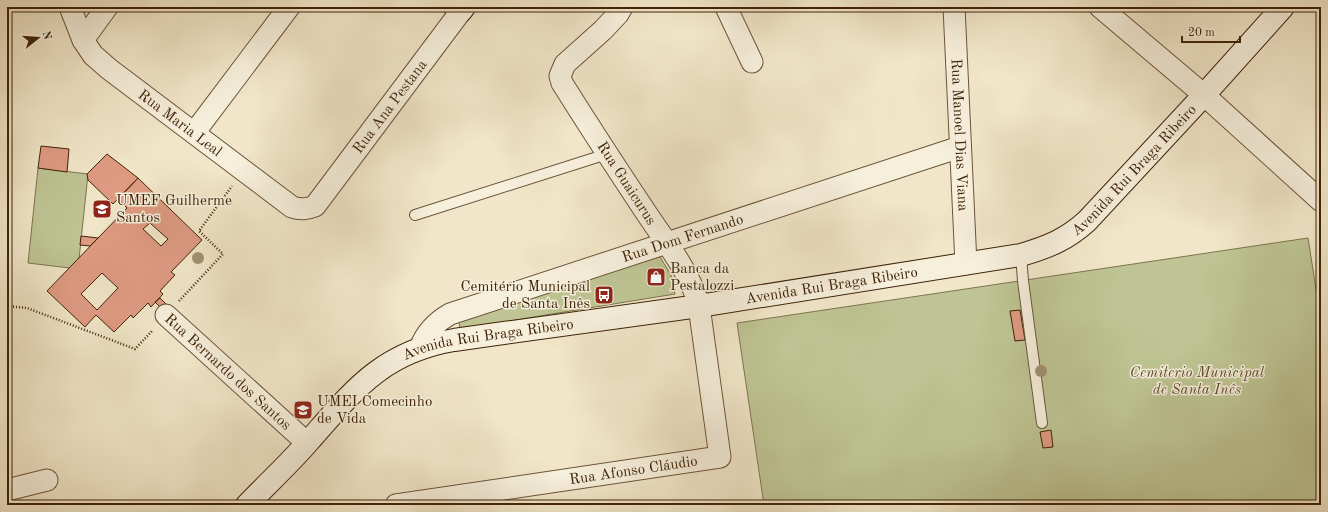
<svg xmlns="http://www.w3.org/2000/svg" width="1328" height="512" font-family="'Old Standard TT',serif">
<rect width="100%" height="100%" fill="#f1e6c9"/>
<filter id="stains"><feTurbulence type="fractalNoise" baseFrequency=".005" numOctaves="4"/><feColorMatrix values="0 0 0 0 .2 0 0 0 0 .09 0 0 0 0 .02 0 0 0 .5 -.17"/></filter>
<radialGradient id="worn" r=".72"><stop offset=".6" stop-color="#630" stop-opacity="0"/><stop offset="1" stop-color="#630" stop-opacity=".3"/></radialGradient>
<!-- green -->
<path fill="#bec493" stroke="#7e744d" d="M 38,168 L 88,174 L 78,269 L 28,263 Z
M 1308,238 L 1321,321 L 1321,505 L 764,505 L 737,323 Z
M 657,252 L 671,275 L 675,294 L 460,329 L 458,316 Z"/>
<!-- building -->
<path fill="#de9b82" stroke="#3f2307" fill-rule="evenodd" d="M 41,146 L 69,149 L 67,172 L 38,168 Z
M 107,154 L 138,178 L 113,204 L 88,180 L 87,174 Z
M 138,178 L 202,240 L 171,272 L 175,275 L 160,291 L 163,294 L 151,307 L 148,303 L 133,318 L 131,315 L 114,332 L 96,315 L 85,327 L 47,291 L 127,208 L 118,199 ZM 150,223 L 168,239 L 161,246 L 143,229 ZM 102,273 L 118,288 L 97,310 L 81,294 Z
M 81,236 L 98,238 L 90,246 L 80,245 Z
M 160,298 L 168,306 L 164,311 L 155,302 Z
M 1020,310 L 1025,340 L 1015,341 L 1010,311 Z
M 1051,430 L 1053,447 L 1043,448 L 1040,432 Z"/>
<g fill="none" stroke-linecap="round" stroke-linejoin="round">
<defs>
<path id="lane" d="M 415,215 L 607,154
M 1021,255 L 1023,281 L 1042,423"/>
<g id="street">
<path id="s1" d="M 70,7 L 83,40 L 93,55 L 109,69 L 292,207 C 301,210 307,209 315,206 L 461,11"/>
<path d="M 726,7 L 752,62"/>
<path id="s2" d="M 954,7 L 966,264"/>
<path d="M 1100,7 L 1204,95 L 1321,201"/>
<path d="M 83,40 L 107,7"/>
<path d="M 194,133 L 289,7"/>
<path id="s3" d="M 166,315 L 307,443"/>
<path id="s4" d="M 420,348 C 426,332 436,322 450,314 L 960,147"/>
<path d="M 7,490 L 47,480"/>
<path id="s5" d="M 396,505 L 720,457 L 699,306 C 691,273 664,240 645,211 C 617,169 589,126 562,83 L 560,76 L 565,64 L 603,30 L 618,14 L 622,7"/>
</g>
<g id="secondary">
<path d="M 455,7 L 461,11 L 464,7"/>
<path id="s6" d="M 247,505 C 267,484 289,464 308,442 C 353,391 382,352 454,340 L 699,306 L 1021,255 C 1048,247 1066,240 1087,221 L 1204,95 L 1283,7"/>
</g>
</defs>
<!-- lane casing -->
<use href="#lane" stroke="#6c5438" stroke-width="12"/>
<!-- street casing -->
<use href="#street" stroke="#6c5438" stroke-width="23"/>
<!-- secondary casing -->
<use href="#secondary" stroke="#3f2307" stroke-width="24"/>
<!-- path -->
<path stroke="#3f2307" stroke-width="2.5" stroke-dasharray="1 2" stroke-linecap="butt" d="M 179,301 L 223,254 L 199,231 L 232,186
M 7,306 L 27,308 L 135,349 L 153,330"/>
<!-- lane -->
<use href="#lane" stroke="#f6efdc" stroke-width="10"/>
<!-- street -->
<use href="#street" stroke="#f6efdc" stroke-width="21"/>
<!-- secondary -->
<use href="#secondary" stroke="#f6efdc" stroke-width="22"/>
</g>
<!-- trees -->
<g fill="#a19172">
<circle cx="198" cy="258" r="6"/>
<circle cx="1041" cy="371" r="6"/>
</g>
<!-- icons -->
<defs>
<symbol id="school-square" viewBox="-11 -11 22 22"><rect x="-9" y="-9" width="18" height="18" rx="4" fill="#8f2418" stroke="#f6efdc"/><path d="M0-5L7-2L0 1L-7-2ZM-4 1L0 2.5L4 1V4Q0 6-4 4Z" fill="#fff"/></symbol>
<symbol id="shop-square" viewBox="-11 -11 22 22"><rect x="-9" y="-9" width="18" height="18" rx="4" fill="#8f2418" stroke="#f6efdc"/><path d="M-5-2.5h2.3a2.7 3.5 0 0 1 5.4 0H5L5.5 6h-11ZM-1.5-2.5h3a1.5 2.3 0 0 0-3 0Z" fill="#fff"/></symbol>
<symbol id="bus-square" viewBox="-11 -11 22 22"><rect x="-9" y="-9" width="18" height="18" rx="4" fill="#8f2418" stroke="#f6efdc"/><path d="M-5-6H5V4H4V6H2V4H-2V6H-4V4H-5ZM-3.5-4V0h7V-4ZM-3.5 1.2v1.5H-2V1.2ZM2 1.2v1.5H3.5V1.2Z" fill="#fff"/></symbol>
</defs>
<g fill-rule="evenodd">
<use href="#school-square" x="91" y="198" width="22" height="22"/>
<use href="#shop-square" x="645" y="266" width="22" height="22"/>
<use href="#bus-square" x="593" y="284" width="22" height="22"/>
<use href="#school-square" x="292" y="399" width="22" height="22"/>
</g>
<g text-anchor="middle" stroke-width="3" stroke-linejoin="round" paint-order="stroke">
<!-- street labels -->
<g font-size="15" fill="#3f2307" stroke="#f6efdc">
<text dy="5" stroke="none"><textPath href="#s1" startOffset="452">Rua Ana Pestana</textPath></text>
<text dy="5" stroke="none"><textPath href="#s1" startOffset="164">Rua Maria Leal</textPath></text>
<text dy="5" stroke="none"><textPath href="#s2" startOffset="128">Rua Manoel Dias Viana</textPath></text>
<text dy="5" stroke="none"><textPath href="#s6" startOffset="988">Avenida Rui Braga Ribeiro</textPath></text>
<text transform="translate(627 183) rotate(57)" y="5">Rua Guaicurus</text>
<text dy="5" stroke="none"><textPath href="#s4" startOffset="291">Rua Dom Fernando</textPath></text>
<text dy="5" stroke="none"><textPath href="#s6" startOffset="652">Avenida Rui Braga Ribeiro</textPath></text>
<text dy="5" stroke="none"><textPath href="#s6" startOffset="304">Avenida Rui Braga Ribeiro</textPath></text>
<text dy="5" stroke="none"><textPath href="#s3" startOffset="84">Rua Bernardo dos Santos</textPath></text>
<text dy="5" stroke="none"><textPath href="#s5" startOffset="240">Rua Afonso Cláudio</textPath></text>
</g>
<!-- poi labels -->
<g font-size="15" fill="#3f2307" stroke="#f6efdc" text-anchor="start">
<text x="116" y="205">UMEF Guilherme<tspan x="116" dy="17">Santos</tspan></text>
<text x="670" y="273">Banca da<tspan x="670" dy="17">Pestalozzi</tspan></text>
<text x="590" y="291" text-anchor="end">Cemitério Municipal<tspan x="590" dy="17">de Santa Inês</tspan></text>
<text x="317" y="406">UMEI Comecinho<tspan x="317" dy="17">de Vida</tspan></text>
</g>
<!-- park labels -->
<g font-size="15" font-style="italic" fill="#5f4b2a" stroke="#f6efdc">
<text x="1197" y="377">Cemiterio Municipal<tspan x="1197" dy="17">de Santa Inês</tspan></text>
</g>
</g>
<!-- margin -->
<rect width="1328" height="512" fill="none" stroke="#f1e6c9" stroke-width="24"/>
<rect x="8" y="8" width="1312" height="496" fill="none" stroke="#3f2307" stroke-width="2"/>
<rect x="12" y="12" width="1304" height="488" fill="none" stroke="#3f2307"/>
<!-- north arrow -->
<g transform="translate(38 38) rotate(73)" stroke="#f6efdc" stroke-width="3" paint-order="stroke">
<path d="M0-3L7 15L0 10L-7 15Z" fill="#3f2307"/>
<text y="-6" font-size="11" font-weight="bold" text-anchor="middle" fill="#3f2307">N</text>
</g>
<!-- scale -->
<path d="M1182 36v6h58v-6" fill="none" stroke="#3f2307" stroke-width="2"/>
<text x="1188" y="36" font-size="12" fill="#3f2307" stroke="#f6efdc" stroke-width="3" paint-order="stroke">20 m</text>
<rect width="100%" height="100%" filter="url(#stains)"/>
<rect width="100%" height="100%" fill="url(#worn)"/>
</svg>
